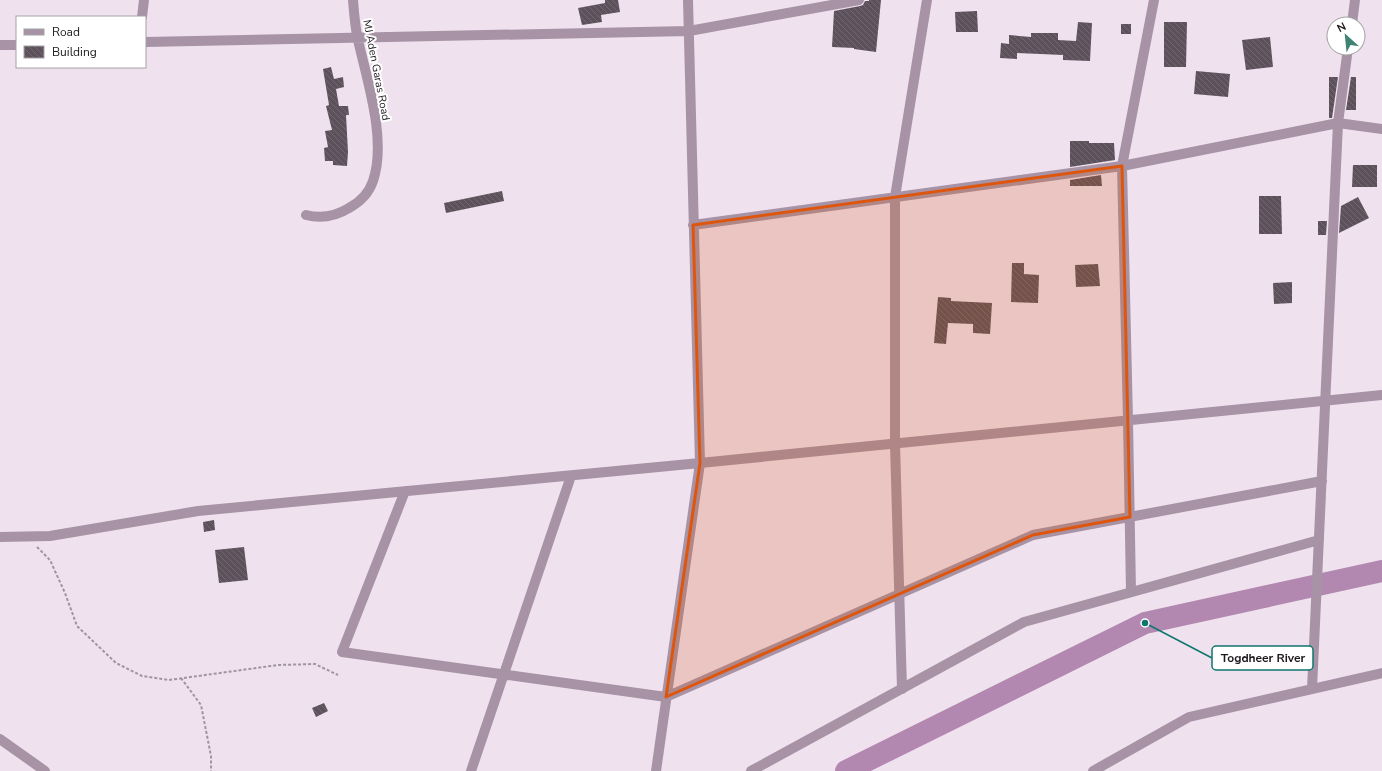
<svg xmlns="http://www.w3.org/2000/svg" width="1382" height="771" font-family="'Nunito Sans',sans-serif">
<defs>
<pattern id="building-back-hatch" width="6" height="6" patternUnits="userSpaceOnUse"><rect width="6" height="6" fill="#5d525c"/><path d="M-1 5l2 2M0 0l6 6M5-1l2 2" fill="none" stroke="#70676f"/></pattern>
</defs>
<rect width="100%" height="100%" fill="#efe2ee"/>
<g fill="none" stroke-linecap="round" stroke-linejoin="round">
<!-- river -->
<path stroke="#b388b0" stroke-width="22" d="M 846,771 L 1145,623 L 1382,571"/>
</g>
<!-- building -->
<path fill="url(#building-back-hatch)" d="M 605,0 L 618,0 L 620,12 L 601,15 L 602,22 L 582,25 L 578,8 L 605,3 Z
M 869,0 L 881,0 L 876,52 L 854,49 L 854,48 L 832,47 L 834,11 L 860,6 L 863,5 L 865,1 L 869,1 Z
M 977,11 L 978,32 L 956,32 L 955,12 Z
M 1078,22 L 1092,23 L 1090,61 L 1063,60 L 1063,55 L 1017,53 L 1017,59 L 1000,58 L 1001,43 L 1009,44 L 1009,35 L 1031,37 L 1031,33 L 1058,33 L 1058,40 L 1076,41 Z
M 1164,22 L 1187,22 L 1186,67 L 1164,67 Z
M 1121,24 L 1131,24 L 1131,34 L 1121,34 Z
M 1270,37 L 1273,67 L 1246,70 L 1242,40 Z
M 331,67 L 334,79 L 343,77 L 344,87 L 336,89 L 339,106 L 348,106 L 349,115 L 346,115 L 348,152 L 347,166 L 333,165 L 333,161 L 325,161 L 324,148 L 328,147 L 325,131 L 332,130 L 326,106 L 329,105 L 323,69 Z
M 1196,71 L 1230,74 L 1228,97 L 1194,94 Z
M 1329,77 L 1338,77 L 1332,118 L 1329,118 Z
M 1351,77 L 1356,77 L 1356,110 L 1346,110 Z
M 1070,141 L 1089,141 L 1089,143 L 1114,143 L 1115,160 L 1070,167 Z
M 1353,165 L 1377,165 L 1377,187 L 1352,187 Z
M 1101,175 L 1102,186 L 1070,186 L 1070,180 Z
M 502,191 L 504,201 L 446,213 L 444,203 Z
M 1259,196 L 1281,196 L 1282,234 L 1259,234 Z
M 1358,197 L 1369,218 L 1339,233 L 1341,206 Z
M 1318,221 L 1327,221 L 1326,235 L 1318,235 Z
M 1012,263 L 1024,263 L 1024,274 L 1039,275 L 1038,303 L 1011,302 Z
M 1098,264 L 1100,286 L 1076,287 L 1075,265 Z
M 1292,282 L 1292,303 L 1274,304 L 1273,283 Z
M 938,297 L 951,298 L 951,301 L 992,303 L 990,334 L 973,333 L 973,324 L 948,323 L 946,344 L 934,343 Z
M 214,520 L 215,530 L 204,532 L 203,522 Z
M 244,547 L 248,580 L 219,583 L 215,550 Z
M 324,703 L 328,711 L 316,717 L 312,708 Z"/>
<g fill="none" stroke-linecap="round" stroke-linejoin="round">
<!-- path -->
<path stroke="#9f959e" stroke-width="2" stroke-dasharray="3 2" stroke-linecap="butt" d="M 37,547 L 50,560 L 65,593 L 77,626 L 116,663 L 142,676 L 169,680 L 278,665 L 315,664 L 338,675
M 181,678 L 201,705 L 211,756 L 211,771"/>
<!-- minor -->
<path stroke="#a793a5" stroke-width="10" d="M 142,17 L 144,0
M 1352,24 L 1355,0
M 145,42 L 689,31 L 859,0
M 0,45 L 17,45
M 306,215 C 321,219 336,216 349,208 C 360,202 369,193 373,181 C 387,140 367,80 358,40 C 355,27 354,13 353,0
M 693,225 L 1122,166 L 1338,123 L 1382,129
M 405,491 L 342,652 L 666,697 L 1033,535 L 1322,481
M 0,537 L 50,536 L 198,511 L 700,463 L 1382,395
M 1131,592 L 1128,420 L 1122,166 L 1154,0
M 902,689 L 895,444 L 895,197 L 927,0
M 1312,689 L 1338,123 L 1348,48
M 0,739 L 45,771
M 471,771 L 571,476
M 656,771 L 700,463 L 688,0
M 751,771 L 1024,622 L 1319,540
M 1093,771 L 1189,717 L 1382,673"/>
</g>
<!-- marked area -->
<path fill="#de560d" fill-opacity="0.2" stroke="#de560d" stroke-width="3" stroke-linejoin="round" d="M 1122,166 L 1130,517 L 1033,535 L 666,697 L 700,463 L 693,225 Z"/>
<g text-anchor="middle" stroke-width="4" stroke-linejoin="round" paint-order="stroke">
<!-- street labels -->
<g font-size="11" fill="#1c181c" stroke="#fff">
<text transform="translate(377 70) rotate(79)" y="4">MJ Aden Garas Road</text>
</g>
</g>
<!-- callouts -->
<path fill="none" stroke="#0f766e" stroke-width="1.5" d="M1145 623L1212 658"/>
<circle fill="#0f766e" stroke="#fff" stroke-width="1.5" cx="1145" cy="623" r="4"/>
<rect fill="#fff" stroke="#0f766e" stroke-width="1.5" x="1212" y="646" width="101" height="24" rx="4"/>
<g font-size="12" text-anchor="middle" font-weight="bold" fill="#1c181c">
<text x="1263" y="662">Togdheer River</text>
</g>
<!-- legend -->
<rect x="16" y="16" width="130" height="52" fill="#ffffff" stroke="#a4a3a4"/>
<rect x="24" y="29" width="20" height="6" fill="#a793a5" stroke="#a4a3a4"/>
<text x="52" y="36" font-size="12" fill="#1c181c">Road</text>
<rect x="24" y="46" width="20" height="12" fill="url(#building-back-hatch)" stroke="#a4a3a4"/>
<text x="52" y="56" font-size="12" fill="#1c181c">Building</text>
<!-- north arrow -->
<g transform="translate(1346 36) rotate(333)"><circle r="19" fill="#ffffff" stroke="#a4a3a4"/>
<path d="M0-3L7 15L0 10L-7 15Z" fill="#408375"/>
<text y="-6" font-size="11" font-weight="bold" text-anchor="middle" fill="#1c181c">N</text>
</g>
</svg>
